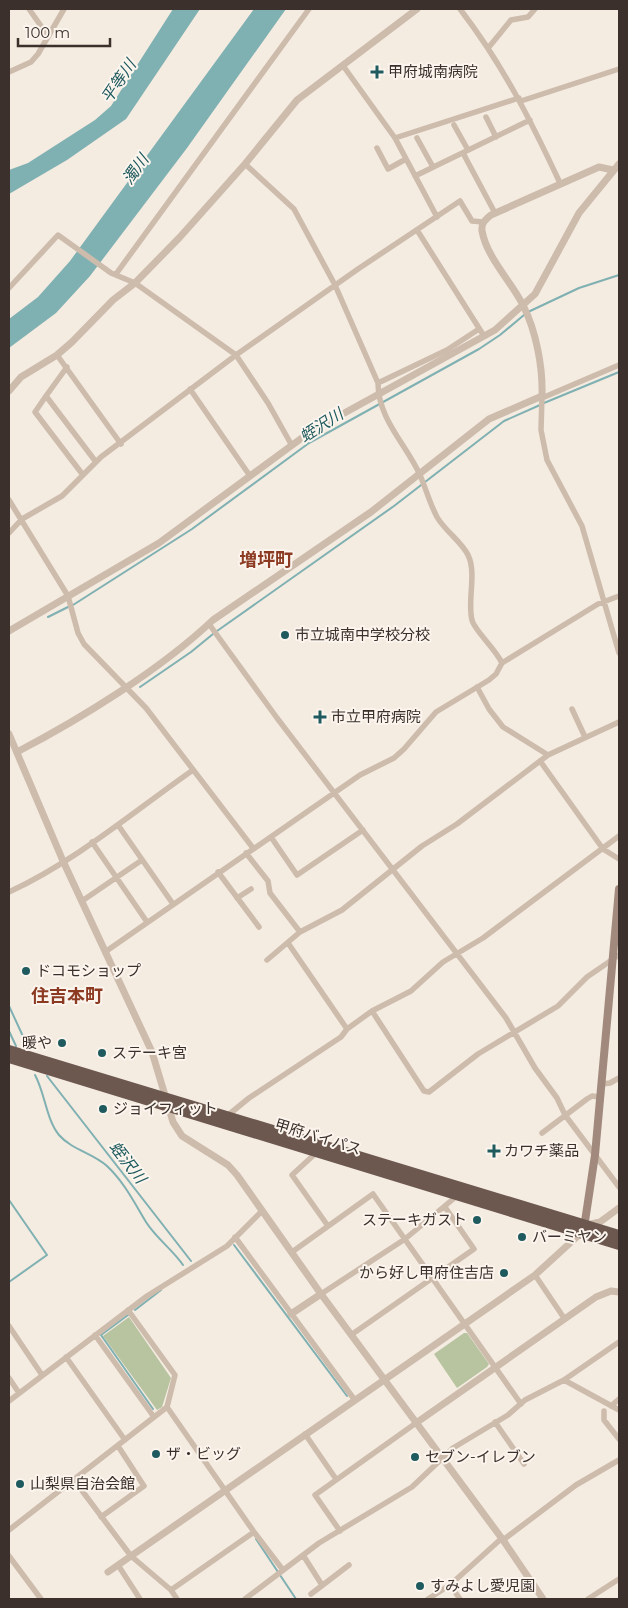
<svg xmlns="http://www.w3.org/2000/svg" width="628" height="1608" font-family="Montserrat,'Noto Sans JP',sans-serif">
<rect width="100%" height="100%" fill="#f4ebe1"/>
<!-- green -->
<path fill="#b8c4a0" d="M 129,1317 L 171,1378 L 162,1407 L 157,1410 L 103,1336 Z
M 464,1333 L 467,1333 L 489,1364 L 487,1367 L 457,1388 L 434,1354 Z"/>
<!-- water -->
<path fill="#7fb0b2" d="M 173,9 L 200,9 L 126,119 L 67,160 L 9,194 L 9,170 L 28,163 L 95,120 L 111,106 Z
M 254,9 L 286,9 L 187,148 L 90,276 L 56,313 L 9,348 L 9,319 L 38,297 L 70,261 Z"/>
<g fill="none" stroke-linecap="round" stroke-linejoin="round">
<!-- stream -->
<path stroke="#7fb0b2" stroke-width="2" d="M 528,312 L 579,288 L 619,275
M 544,403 L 619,372
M 73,605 L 192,529 L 309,443 L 479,349 L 500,335 L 524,315
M 48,617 L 68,607
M 217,631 L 394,506 L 504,421 L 540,405
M 140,687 L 191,652 L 213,634
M 9,1006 L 27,1045
M 9,1031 L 16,1046
M 35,1075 C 45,1093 46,1119 59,1135 C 72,1150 93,1153 107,1166 C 124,1182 134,1202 146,1222 C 156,1238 173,1250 183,1265
M 47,1076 L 191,1261
M 9,1200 L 47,1255 L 9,1282
M 234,1245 L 347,1396
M 135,1310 L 161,1290
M 128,1315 L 101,1335 L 153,1409
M 256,1539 L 296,1599"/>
<!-- minor -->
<path stroke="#cdbbac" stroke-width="5.5" d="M 29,9 L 48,36
M 460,9 C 503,65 530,119 560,183
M 489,47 L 511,20 L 528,17 L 535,9
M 344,67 L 395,138 L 437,217
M 9,72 L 31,62 L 38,54 L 64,9
M 521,101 L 619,69
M 486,117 L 496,137
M 454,125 L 468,150
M 395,138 L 519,98
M 417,138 L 433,167
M 377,148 L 388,169 L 406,159
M 463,153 L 495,213
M 415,176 L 530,120
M 417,230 L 484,336
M 116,274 L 309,9
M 9,288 L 58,235 L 111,273 L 135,283 L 236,355 L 268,403 L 291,444
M 57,355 L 121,444
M 67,367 L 46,396 L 96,462
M 378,383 L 447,350 L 479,329
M 190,389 L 250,476
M 46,396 L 35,412 L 83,475
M 542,396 L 541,430 L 547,460 L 582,526 L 619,653
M 542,398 L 619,365
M 9,500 L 68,596 L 78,633 L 84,644 L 146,708 L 253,848
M 9,533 L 22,519 L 62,496 L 101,457 L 236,355 L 358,269 L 460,201 L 472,221 L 483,222
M 209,624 L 277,718 L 506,1018 L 535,1068 L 557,1098 L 565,1115 L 619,1187
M 502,663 L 598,604 L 619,596
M 477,687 L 489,709 L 503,727 L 548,755
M 572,709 L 585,737
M 540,761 L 603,849 L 619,859
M 118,825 L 173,904
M 271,837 L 297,875 L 363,830
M 92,842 L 147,922
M 246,853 L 268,881 L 270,893 L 300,932
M 218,872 L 259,927
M 9,892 C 76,861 133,812 193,770
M 237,898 L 251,889
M 82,901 L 142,860
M 288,943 L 347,1029
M 105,952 L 360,775 L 394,758 L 404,749 L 436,712 L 489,680 L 496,674 L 502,663 C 495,648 474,630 472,620 C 467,601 477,573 468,555 C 461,541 445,531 437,517 C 430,504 426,489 420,475 C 406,444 378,419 378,383 L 335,285 L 294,209 L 245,164
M 267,960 L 300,932 L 342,910 L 422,846 L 457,824 L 548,755 L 619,722
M 372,1011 L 424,1091 L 429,1092 L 478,1054 L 558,1006 L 587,977 L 619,955
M 602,1084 L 610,1083 L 619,1078
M 227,1116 L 249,1098 L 341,1037 L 347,1029 L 372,1011 L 411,991 L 443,962 L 483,938 L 619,836
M 542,1133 L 587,1099 L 592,1096 L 600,1097
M 317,1152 L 292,1175 L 328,1226
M 235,1237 L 354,1399
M 292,1252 L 373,1194 L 521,1404
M 535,1275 L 564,1318
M 321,1294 L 405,1239 L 458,1195
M 9,1326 L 42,1375
M 95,1335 L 154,1417
M 351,1335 L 474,1249 L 445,1207
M 66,1357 L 125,1440
M 9,1378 L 19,1393
M 564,1380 L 619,1410
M 9,1401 L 147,1296 L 227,1246 L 262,1211
M 611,1406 L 619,1399
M 167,1407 L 254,1532 L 171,1590
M 604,1411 L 604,1420 L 619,1439
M 495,1422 L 524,1464
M 305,1434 L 336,1479
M 74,1480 L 131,1556 L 171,1590 L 177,1599
M 101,1517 L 144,1486 L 118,1446
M 9,1530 L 167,1407 L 175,1375 L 128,1310
M 340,1531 L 315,1495 L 416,1423
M 254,1532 L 283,1570
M 503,1540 L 576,1485 L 619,1460
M 303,1555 L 322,1585
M 9,1556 L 41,1599
M 118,1565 L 140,1599
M 450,1585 L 460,1599
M 311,1594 L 349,1565
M 245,1599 L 319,1543 L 412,1487 L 453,1448 L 508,1415 L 525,1400 L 564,1380 L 619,1342
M 428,1599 L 450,1585 L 502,1538
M 588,1599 L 619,1579"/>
<!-- tertiary -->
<path stroke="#cdbbac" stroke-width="7" d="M 9,391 L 21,377 L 57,355 L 72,342 L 113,300 L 135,283 L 180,237 L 245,164 L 297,100 L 417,9
M 9,631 L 159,543 L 310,432 L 495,330 L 535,294 L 579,213 L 619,164
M 9,734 L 63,861 L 152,1052 L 173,1122 L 182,1136 L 228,1165 L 237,1175 L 321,1294 L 503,1540 L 543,1599
M 17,752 C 82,718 160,670 213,620 L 371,512 L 489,419 L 542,396 C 543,367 536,331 523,305 C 511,281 487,258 482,231 C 481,223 485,220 491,215 L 599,167 L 613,170
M 587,1225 L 600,1222 L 619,1208
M 291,1314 L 321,1294
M 416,1423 L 596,1297 L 611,1291 L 619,1292
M 108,1572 L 535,1275 L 581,1233"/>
<!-- secondary -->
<path stroke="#a18a7d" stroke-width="8" d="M 584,1228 L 595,1155 L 619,889"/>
<!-- trunk -->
<path stroke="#6c584f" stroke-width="10" d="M 9,1050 L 619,1235
M 9,1058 L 619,1245"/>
</g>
<!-- markers -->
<g fill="#1f5a5e" stroke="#fbf5ee" stroke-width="2">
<path d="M374.5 64.5h5v5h5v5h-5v5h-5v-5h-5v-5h5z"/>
<circle cx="285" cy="635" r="5"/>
<path d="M317.5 709.5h5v5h5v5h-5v5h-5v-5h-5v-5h5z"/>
<circle cx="26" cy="971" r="5"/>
<circle cx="62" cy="1043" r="5"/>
<circle cx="102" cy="1053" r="5"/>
<circle cx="103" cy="1109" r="5"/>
<path d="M491.5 1143.5h5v5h5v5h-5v5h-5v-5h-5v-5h5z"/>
<circle cx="477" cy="1220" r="5"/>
<circle cx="522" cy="1237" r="5"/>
<circle cx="504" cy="1273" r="5"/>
<circle cx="156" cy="1454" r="5"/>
<circle cx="415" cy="1457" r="5"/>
<circle cx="20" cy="1484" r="5"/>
<circle cx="420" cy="1586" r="5"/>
</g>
<g text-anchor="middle" stroke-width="4" stroke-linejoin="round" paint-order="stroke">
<!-- poi labels -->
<g font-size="15" fill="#3b302b" stroke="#fbf5ee" text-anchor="start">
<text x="388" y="77">甲府城南病院</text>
<text x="295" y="640">市立城南中学校分校</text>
<text x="331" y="722">市立甲府病院</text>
<text x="36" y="976">ドコモショップ</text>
<text x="52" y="1048" text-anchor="end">暖や</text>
<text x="112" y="1058">ステーキ宮</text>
<text x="113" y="1114">ジョイフィット</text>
<text x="504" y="1156">カワチ薬品</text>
<text x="467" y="1225" text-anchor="end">ステーキガスト</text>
<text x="532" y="1242">バーミヤン</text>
<text x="494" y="1278" text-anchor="end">から好し甲府住吉店</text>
<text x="166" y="1459">ザ・ビッグ</text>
<text x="425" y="1462">セブン-イレブン</text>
<text x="30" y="1489">山梨県自治会館</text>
<text x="430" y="1591">すみよし愛児園</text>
</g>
<!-- street labels -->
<g font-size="15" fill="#3b302b" stroke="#fbf5ee">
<text transform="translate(318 1137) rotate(17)" y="5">甲府バイパス</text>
</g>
<!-- water labels -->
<g font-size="16" font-style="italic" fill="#1f5a5e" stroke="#fbf5ee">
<text transform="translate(118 81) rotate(-56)" y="6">平等川</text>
<text transform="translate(135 169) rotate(-54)" y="6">濁川</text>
<text transform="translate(321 425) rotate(-33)" y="6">蛭沢川</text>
<text transform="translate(128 1162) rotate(52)" y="6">蛭沢川</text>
</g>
<!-- quarter labels -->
<g font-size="18" font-weight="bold" fill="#8c3b22" stroke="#fbf5ee">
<text x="266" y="566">増坪町</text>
<text x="67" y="1002">住吉本町</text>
</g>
</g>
<!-- border -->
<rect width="628" height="1608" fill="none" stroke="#3b302b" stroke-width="20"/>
<!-- scale -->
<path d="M18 38v8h92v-8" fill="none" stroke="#3b302b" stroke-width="2.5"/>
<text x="25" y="38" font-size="15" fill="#3b302b" stroke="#fbf5ee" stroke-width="4" paint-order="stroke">100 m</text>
</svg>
